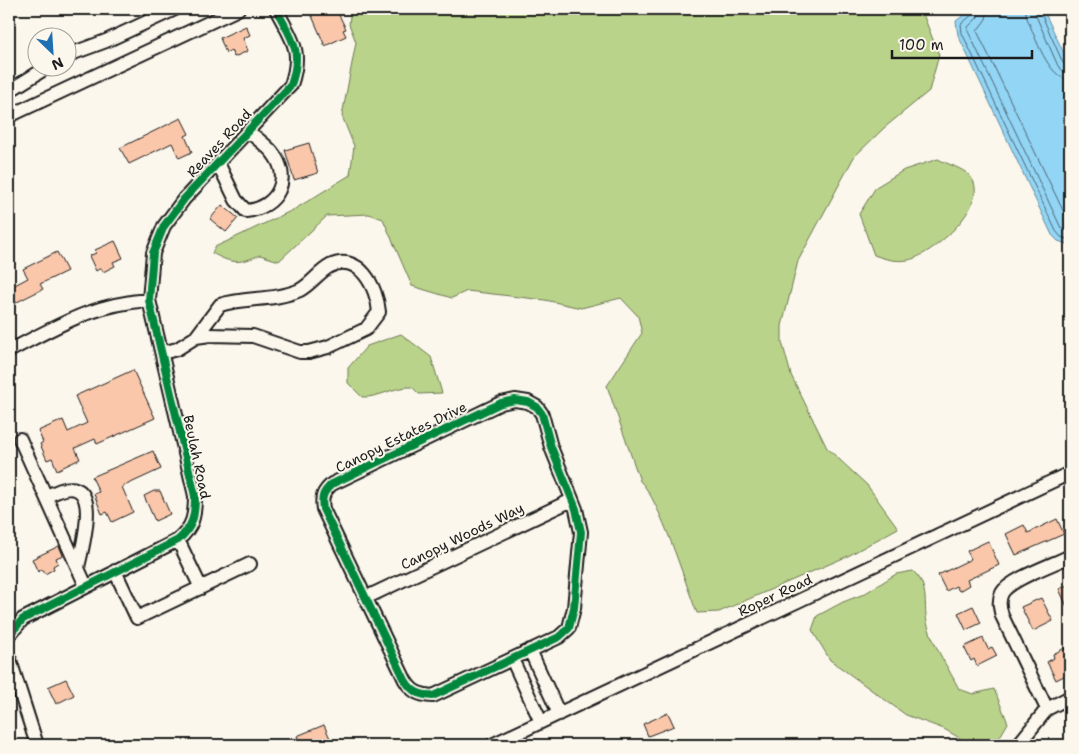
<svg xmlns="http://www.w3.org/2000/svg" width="1079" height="754" font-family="'Shantell Sans',sans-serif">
<rect width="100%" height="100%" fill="#fbf7ec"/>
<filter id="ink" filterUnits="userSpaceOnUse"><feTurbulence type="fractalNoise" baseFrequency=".02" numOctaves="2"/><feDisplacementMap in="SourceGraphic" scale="10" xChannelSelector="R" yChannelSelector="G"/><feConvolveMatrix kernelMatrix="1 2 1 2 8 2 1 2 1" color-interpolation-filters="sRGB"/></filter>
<g filter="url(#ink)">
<!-- green -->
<path fill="#bad38a" stroke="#6b7853" d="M 351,9 L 921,9 L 939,55 L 929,91 L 884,128 L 854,157 L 798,261 L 782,326 L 782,342 L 791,375 L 827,448 L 867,485 L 898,528 L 848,556 L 719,612 L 697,613 C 685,583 660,500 640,481 L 607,386 L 642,333 L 638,316 L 621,298 L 581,308 L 545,300 L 467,291 L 452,298 L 412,286 L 383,219 L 369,214 L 327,216 L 279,261 L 260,255 C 239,264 232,264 212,253 L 215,247 L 295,209 L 350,175 L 354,146 L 342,116 L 356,42 L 349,24 Z
M 938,159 C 947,164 962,168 969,175 C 995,201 932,256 908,260 C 895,262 885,259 874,255 L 859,214 L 876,187 L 904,170 Z
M 401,334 L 431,357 L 442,393 L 419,394 L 412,387 C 394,386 380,398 362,397 L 348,383 L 348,368 L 367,346 Z
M 913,571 C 931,587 922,606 928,626 C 934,647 949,669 959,689 L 973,694 L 994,689 L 1008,723 L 998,740 L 988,745 L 977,745 L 970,744 L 944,729 L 906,715 L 830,660 L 812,630 L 817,616 L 843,602 L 864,594 L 896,574 Z"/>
<!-- water -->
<path fill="#93d5f5" stroke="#638b9e" d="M 972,9 L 1043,9 L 1070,66 L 1070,245 L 1058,241 L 1052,235 L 958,35 L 956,21 Z"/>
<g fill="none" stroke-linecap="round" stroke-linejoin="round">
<!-- shore -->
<path stroke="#4c6673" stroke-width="1" d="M 974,9 L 973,14 L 961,24 L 962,33 L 1056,231 L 1061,237 L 1070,240
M 980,9 L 978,17 L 968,27 L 968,31 L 1061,228 L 1070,233
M 988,9 L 986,19 L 977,31 L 1070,225
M 1025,9 L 1027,18 C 1035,36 1048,79 1070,80
M 1033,9 L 1058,66 L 1063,71 L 1070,72
M 1039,9 L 1063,63 L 1070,66"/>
</g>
<!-- building -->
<path fill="#fac7ab" stroke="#1c1c1c" d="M 309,9 L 336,9 L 346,29 L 343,30 L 346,36 L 325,46 Z
M 246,26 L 250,35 L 243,38 L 248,51 L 234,57 L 231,50 L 226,53 L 220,38 Z
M 181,118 L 189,134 L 185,136 L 192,152 L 179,158 L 172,143 L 129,164 L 120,148 Z
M 309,143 L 318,173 L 294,180 L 285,150 Z
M 222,205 L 238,218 L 226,232 L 210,219 Z
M 115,241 L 123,258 L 113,262 L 115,266 L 103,272 L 101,268 L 96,271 L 89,256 L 96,253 L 95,250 Z
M 57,252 L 67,271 L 40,284 L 43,289 L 9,306 L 9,288 L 28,278 L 23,269 Z
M 133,370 L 155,418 L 97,444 L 95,439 L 75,448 L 80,459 L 57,470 L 52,458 L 47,460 L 40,444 L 43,442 L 38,431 L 63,420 L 68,432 L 87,423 L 75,396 Z
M 153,451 L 161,469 L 122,487 L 133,512 L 112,522 L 107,512 L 102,514 L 94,494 L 99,492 L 92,477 Z
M 154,491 L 160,491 L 170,514 L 155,521 L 144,496 Z
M 1057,519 L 1064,534 L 1016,555 L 1006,534 L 1024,525 L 1028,533 Z
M 988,541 L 999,565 L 967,580 L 969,585 L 959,591 L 956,586 L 946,591 L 938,575 L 971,559 L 967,551 Z
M 59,546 L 63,555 L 56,558 L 58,563 L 53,566 L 54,569 L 45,574 L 42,569 L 38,572 L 32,559 Z
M 1070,584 L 1070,613 L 1059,589 Z
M 1041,598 L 1053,621 L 1033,631 L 1021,607 Z
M 973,606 L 981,623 L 966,630 L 958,613 Z
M 983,638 L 988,649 L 992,647 L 997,656 L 977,666 L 974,659 L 971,661 L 964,647 Z
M 1065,648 L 1070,659 L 1070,673 L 1056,680 L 1047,662 L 1054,658 L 1053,654 Z
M 66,679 L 74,695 L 56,704 L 48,687 Z
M 668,713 L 674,726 L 648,736 L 643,724 Z
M 324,725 L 333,745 L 301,745 L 297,736 Z"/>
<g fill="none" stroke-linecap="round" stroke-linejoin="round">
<defs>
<path id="minor" d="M 68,55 L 106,41 L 175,9
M 9,91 L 46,68
M 9,116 L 238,9
M 218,163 L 236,200 L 246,211 C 278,208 293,178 272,152 C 265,144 256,138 248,131
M 9,351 C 58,326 92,304 149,300
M 162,353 L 177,349 L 196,337 L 210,335 L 253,336 L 300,352 L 309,352 L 328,347 L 366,329 L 379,312 C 377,287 359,252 330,266 C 319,272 311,284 300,290 C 275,301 246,297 220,305 L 196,337
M 515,400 L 528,402 L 537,407 L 542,414 L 551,447 L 576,509 L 581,532 L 574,608 L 569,628 L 559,637 L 433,696 C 419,695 412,692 405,680 L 323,509 C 321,497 323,492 332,484 L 501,403 Z
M 20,439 L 86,586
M 46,497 C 105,463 85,538 78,567
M 178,540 L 201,588
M 115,571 L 137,618 L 250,564
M 365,598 L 572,500
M 9,635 L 23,619 L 178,540 C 193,527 195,516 195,496 L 149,300 L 153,253 L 164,226 L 184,199 L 291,85 C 303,49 292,40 276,9
M 530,650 L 559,714
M 9,657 L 37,745
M 512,659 L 541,722
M 1047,709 L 1002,616 C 1000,608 998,601 1002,593 C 1010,579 1055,564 1070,556
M 492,745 L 1070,473
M 1018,745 L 1047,709 L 1070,697"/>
</defs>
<!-- minor casing -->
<use href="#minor" stroke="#1c1c1c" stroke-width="16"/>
<!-- minor -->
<use href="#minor" stroke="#fbf7ec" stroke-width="12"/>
<defs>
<path id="cycleway" d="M 515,400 L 528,402 L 537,407 L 542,414 L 551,447 L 576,509 L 581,532 L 574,608 L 569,628 L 559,637 L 433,696 C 419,695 412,692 405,680 L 323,509 C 321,497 323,492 332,484 L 501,403 Z
M 9,635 L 23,619 L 178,540 C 193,527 195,516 195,496 L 149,300 L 153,253 L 164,226 L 184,199 L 291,85 C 303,49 292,40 276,9"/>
</defs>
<!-- cycleway casing -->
<use href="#cycleway" stroke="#fbf7ec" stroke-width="11"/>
<!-- cycleway -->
<use href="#cycleway" stroke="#00873e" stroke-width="8"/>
</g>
</g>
<g text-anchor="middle" stroke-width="4" stroke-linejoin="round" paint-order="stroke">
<!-- street labels -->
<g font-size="14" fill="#1c1c1c" stroke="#fbf7ec">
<text transform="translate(219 143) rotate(-47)" y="5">Reaves Road</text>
<text transform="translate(401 437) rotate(-26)" y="5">Canopy Estates Drive</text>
<text transform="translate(197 457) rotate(78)" y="5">Beulah Road</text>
<text transform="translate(462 536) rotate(-26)" y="5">Canopy Woods Way</text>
<text transform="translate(775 595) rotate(-25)" y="5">Roper Road</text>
</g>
</g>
<!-- margin -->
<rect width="1079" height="754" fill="none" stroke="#fbf7ec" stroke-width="30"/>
<rect x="15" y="15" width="1049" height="724" fill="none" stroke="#1c1c1c" stroke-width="2" filter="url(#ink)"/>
<!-- north arrow -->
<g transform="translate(52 52) rotate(155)"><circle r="24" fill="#fbf7ec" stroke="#a29f99"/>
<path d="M0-4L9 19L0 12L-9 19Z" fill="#1f6fb2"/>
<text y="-8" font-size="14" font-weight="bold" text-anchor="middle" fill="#1c1c1c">N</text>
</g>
<!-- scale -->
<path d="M892 50v8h140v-8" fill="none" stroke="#1c1c1c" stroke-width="2.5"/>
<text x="899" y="50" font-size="15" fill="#1c1c1c" stroke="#fbf7ec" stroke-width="4" paint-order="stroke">100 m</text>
</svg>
